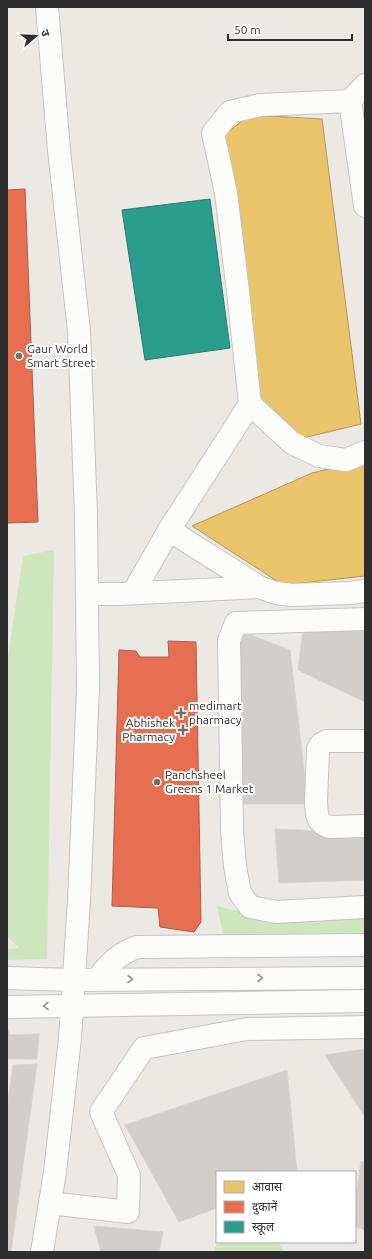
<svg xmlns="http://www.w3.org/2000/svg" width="372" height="1259" font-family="Ubuntu,'Noto Sans Devanagari',sans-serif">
<rect width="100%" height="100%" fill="#ece8e4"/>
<!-- green -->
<path fill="#cee6be" d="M 54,550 L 47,959 L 7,960 L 7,949 L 19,948 L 7,936 L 7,664 L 23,556 Z
M 217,906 L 266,918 L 365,915 L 365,936 L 224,938 Z
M 219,1242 L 278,1242 L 284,1252 L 215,1252 L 215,1247 Z"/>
<!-- homes -->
<path fill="#e9c46a" stroke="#b19758" d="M 250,115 L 322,119 L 361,424 L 303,438 L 260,401 L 224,135 Z
M 365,460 L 365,576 L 283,585 L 192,526 L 312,473 Z"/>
<!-- shops -->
<path fill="#e76f51" stroke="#b05c46" d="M 25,189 L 38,522 L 7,523 L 7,190 Z
M 168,641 L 196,642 L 201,922 L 194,932 L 160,927 L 158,908 L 112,906 L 119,650 L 136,651 L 140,657 L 169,657 Z"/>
<!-- schools -->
<path fill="#2a9d8f" stroke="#2b7c72" d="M 210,199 L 230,348 L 145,360 L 122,210 Z"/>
<!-- building -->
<path fill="#d1cecb" stroke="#d7d4d0" d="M 303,629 L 365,631 L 365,702 L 298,670 Z
M 240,631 L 290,650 L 308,804 L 236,804 Z
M 275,829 L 365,833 L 365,880 L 279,883 Z
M 7,1028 L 10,1035 L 39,1034 L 37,1059 L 7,1059 Z
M 365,1049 L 365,1117 L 325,1055 Z
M 37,1064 L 11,1252 L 7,1252 L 7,1108 L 13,1065 Z
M 287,1070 L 297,1172 L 217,1172 L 217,1208 L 179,1222 L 125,1125 Z
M 361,1161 L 365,1162 L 365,1230 L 355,1226 L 355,1203 Z
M 94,1226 L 163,1232 L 159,1252 L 101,1252 Z"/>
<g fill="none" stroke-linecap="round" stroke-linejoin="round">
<defs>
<path id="minor" d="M 350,101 L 365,206
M 250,404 L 292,443 L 319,456 L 346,460 L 365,452
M 169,530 L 259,587 L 276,593 L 291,595 L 350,593 L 365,591
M 133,593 L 169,530 L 250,404 L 238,292 L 226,193 L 213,133 L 230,112 L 260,105 L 350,101 L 365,85
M 87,594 L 120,594 L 259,587
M 365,619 L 236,623 L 229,640 L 232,830 L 235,866 L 240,893 L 250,907 L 276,912 L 365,907
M 365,741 L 327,741 L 321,744 L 318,749 L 316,802 L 317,814 L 319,820 L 323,824 L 329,827 L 365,826
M 7,978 L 74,980 L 365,978
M 97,979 C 110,963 117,955 137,947 L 365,945
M 7,1007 L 365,1001
M 50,1203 L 128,1212 L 129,1175 L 101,1112 L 144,1048 L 247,1029 L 365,1027
M 42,1252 L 55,1172 L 70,1038 L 79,901 L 88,688 L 86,515 L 79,331 L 59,150 L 47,7"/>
</defs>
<!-- minor casing -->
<use href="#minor" stroke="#c5c4c5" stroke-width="24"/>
<!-- minor -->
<use href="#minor" stroke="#fcfcfb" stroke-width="22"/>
</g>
<!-- one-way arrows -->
<defs><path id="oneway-chevron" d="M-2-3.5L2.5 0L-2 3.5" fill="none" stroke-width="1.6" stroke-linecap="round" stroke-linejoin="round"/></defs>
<g stroke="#959594">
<use href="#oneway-chevron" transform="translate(260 978)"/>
<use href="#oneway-chevron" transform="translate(130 979)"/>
<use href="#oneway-chevron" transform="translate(46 1006) rotate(179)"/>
</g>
<!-- markers -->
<g fill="#706f6e" stroke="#fff" stroke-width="1.5">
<circle cx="19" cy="356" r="4"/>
<path d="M179 707h4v4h4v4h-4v4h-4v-4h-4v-4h4z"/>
<path d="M181 724h4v4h4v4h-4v4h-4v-4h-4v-4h4z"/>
<circle cx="157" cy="782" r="4"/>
</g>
<g text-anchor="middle" stroke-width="4" stroke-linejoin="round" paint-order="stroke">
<!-- poi labels -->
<g font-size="12" fill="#2e2e2e" stroke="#fff" text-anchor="start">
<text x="27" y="353">Gaur World<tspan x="27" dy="14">Smart Street</tspan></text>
<text x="189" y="710">medimart<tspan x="189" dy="14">pharmacy</tspan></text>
<text x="175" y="727" text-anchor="end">Abhishek<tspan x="175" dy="14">Pharmacy</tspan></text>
<text x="165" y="779">Panchsheel<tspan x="165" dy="14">Greens 1 Market</tspan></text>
</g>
</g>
<!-- border -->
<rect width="372" height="1259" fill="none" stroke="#2e2e2e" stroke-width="16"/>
<!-- legend -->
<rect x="216" y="1171" width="140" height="72" fill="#ffffff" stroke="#ababab"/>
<rect x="224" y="1181" width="20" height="12" fill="#e9c46a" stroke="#ababab"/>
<text x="252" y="1191" font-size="12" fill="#2e2e2e">आवास</text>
<rect x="224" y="1201" width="20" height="12" fill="#e76f51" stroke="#ababab"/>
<text x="252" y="1211" font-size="12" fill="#2e2e2e">दुकानें</text>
<rect x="224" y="1221" width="20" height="12" fill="#2a9d8f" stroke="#ababab"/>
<text x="252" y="1231" font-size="12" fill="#2e2e2e">स्कूल</text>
<!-- north arrow -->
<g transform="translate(36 36) rotate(71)" stroke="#ffffff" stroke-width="3" paint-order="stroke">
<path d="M0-3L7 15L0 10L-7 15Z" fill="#2e2e2e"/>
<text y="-6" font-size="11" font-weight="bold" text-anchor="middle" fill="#2e2e2e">उ</text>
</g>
<!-- scale -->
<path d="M228 34v6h124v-6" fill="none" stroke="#2e2e2e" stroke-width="2"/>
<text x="234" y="34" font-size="12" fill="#2e2e2e" stroke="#ffffff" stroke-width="3" paint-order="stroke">50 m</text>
</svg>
